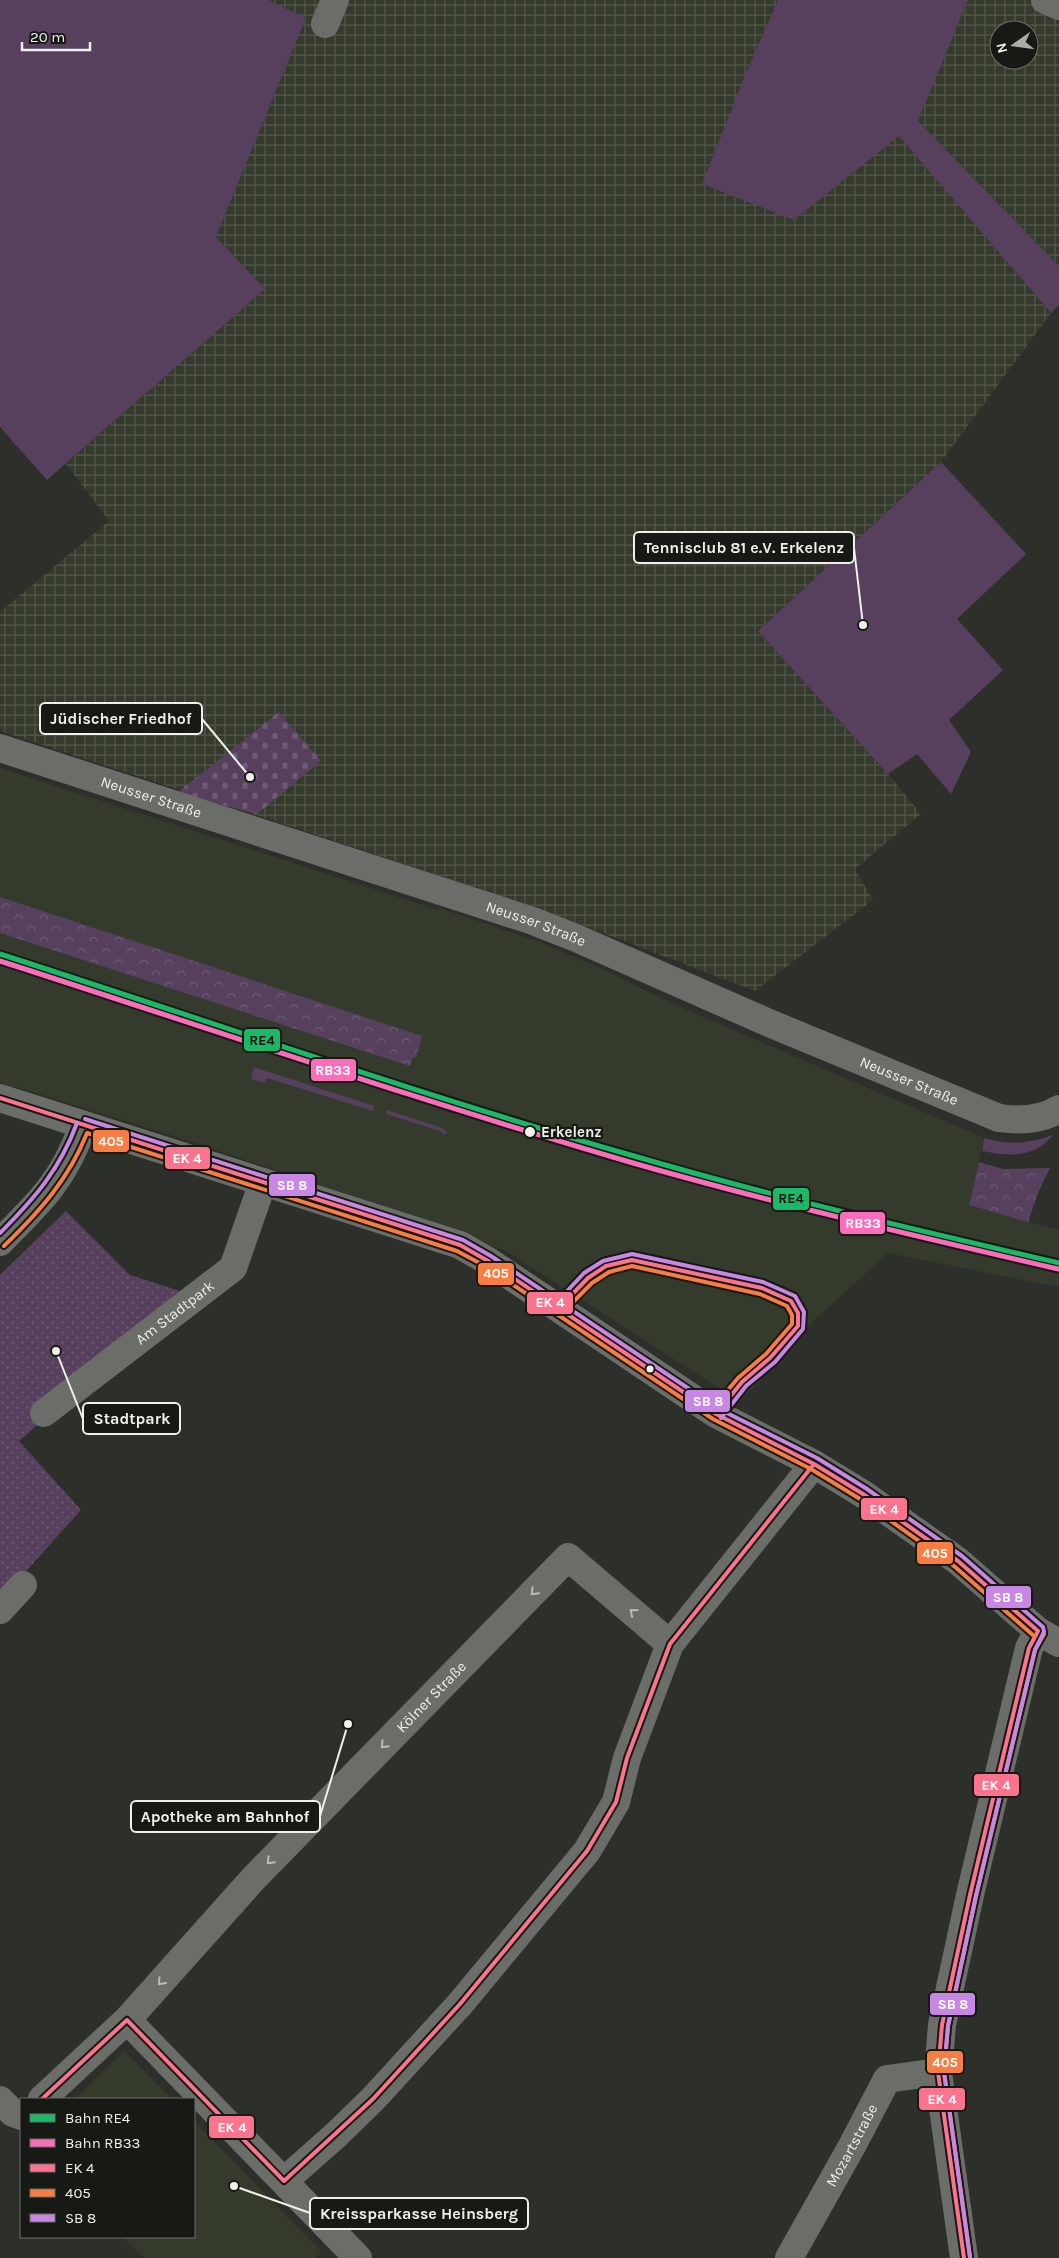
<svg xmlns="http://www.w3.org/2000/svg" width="1059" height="2258" font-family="Karla,sans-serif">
<defs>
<pattern id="industrial-grid" width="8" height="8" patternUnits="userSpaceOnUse" patternTransform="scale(1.25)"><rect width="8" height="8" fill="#353b2c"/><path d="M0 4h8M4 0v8" fill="none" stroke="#53584b"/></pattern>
<pattern id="forest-crowns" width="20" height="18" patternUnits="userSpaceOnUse" patternTransform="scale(1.25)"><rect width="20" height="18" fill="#573f5e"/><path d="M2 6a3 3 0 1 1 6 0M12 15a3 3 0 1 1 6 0" fill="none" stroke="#6f5b75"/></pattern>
<pattern id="cemetery-stones" width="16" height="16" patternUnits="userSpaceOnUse" patternTransform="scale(1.25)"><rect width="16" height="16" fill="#573f5e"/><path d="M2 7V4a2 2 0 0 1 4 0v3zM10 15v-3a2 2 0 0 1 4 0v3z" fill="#6f5b75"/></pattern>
<pattern id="park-dots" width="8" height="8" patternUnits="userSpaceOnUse" patternTransform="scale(1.25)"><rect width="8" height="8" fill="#573f5e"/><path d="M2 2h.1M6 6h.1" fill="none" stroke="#6f5b75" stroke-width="1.8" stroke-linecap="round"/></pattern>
</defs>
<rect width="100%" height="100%" fill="#2d2f2a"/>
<!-- built -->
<path fill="#353b2c" d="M 0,768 L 438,910 L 439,908 L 537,941 L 596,966 L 669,1002 L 984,1138 L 969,1205 L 1059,1230 L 1059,1287 L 888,1253 L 812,1322 L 753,1388 L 739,1401 L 506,1251 L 431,1222 L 177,1137 L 0,1082 Z
M 124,2051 L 172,2099 L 75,2099 Z
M 194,2121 L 322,2252 L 316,2258 L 144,2258 L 123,2237 L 194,2237 Z"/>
<!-- industrial -->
<path fill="url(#industrial-grid)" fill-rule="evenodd" d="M 269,0 L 778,0 L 748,68 L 794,220 L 899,135 L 1051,313 L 941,462 L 758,631 L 888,774 L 921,814 L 855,869 L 873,900 L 755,991 L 532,906 L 0,731 L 0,612 L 109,521 L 66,464 L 265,289 L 216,237 L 306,18 Z
M 968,0 L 1059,0 L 1059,266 L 918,121 ZM 999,30 L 1029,30 L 1029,60 L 999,60 Z"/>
<!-- grass -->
<path fill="#573f5e" d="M 0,0 L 269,0 L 306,18 L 216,237 L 265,289 L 47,480 L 0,427 Z
M 778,0 L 968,0 L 918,121 L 1059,266 L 1059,305 L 1051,313 L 899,136 L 794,220 L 702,184 L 748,68 Z
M 941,462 L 1026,554 L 957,619 L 1003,670 L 949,720 L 971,752 L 951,794 L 917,754 L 888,774 L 758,631 Z
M 254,1067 L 374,1106 L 373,1111 L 267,1078 L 265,1083 L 251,1079 Z
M 387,1110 L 442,1128 L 447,1132 L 445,1135 L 440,1131 L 386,1114 Z
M 1053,1135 C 1034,1159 1008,1156 982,1151 L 984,1138 C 1011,1145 1026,1144 1053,1135 Z"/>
<!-- forest -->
<path fill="url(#forest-crowns)" d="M 0,897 L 422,1036 L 416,1058 L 413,1057 L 410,1066 L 0,933 Z
M 979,1162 L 1003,1169 L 1050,1168 L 1040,1188 L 1028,1222 L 969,1205 Z"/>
<!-- cemetery -->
<path fill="url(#cemetery-stones)" d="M 279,712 L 321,761 L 257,814 L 177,793 Z"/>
<!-- park -->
<path fill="url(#park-dots)" d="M 66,1211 L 130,1275 L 189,1294 L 19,1441 L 81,1510 L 0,1600 L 0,1275 Z"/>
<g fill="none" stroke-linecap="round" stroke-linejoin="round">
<!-- minor -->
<g stroke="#6b6d68" stroke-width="28">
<path d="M 1045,0 L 1059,6"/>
<path d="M 325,24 L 335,0"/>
<path id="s1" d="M 0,748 L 533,921 L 576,938 L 769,1023 L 999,1118 C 1019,1121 1041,1120 1059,1109"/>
<path d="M 0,1098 L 460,1245 L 488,1261 L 716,1414 L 814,1464 L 863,1494 L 958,1561 L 1038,1631 L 1059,1643"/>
<path d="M 0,1242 C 39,1203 65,1179 83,1125"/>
<path id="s2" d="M 44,1413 L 233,1268 L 263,1182"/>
<path d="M 0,1610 L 23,1585"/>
<path d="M 127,2020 L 358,2258"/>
<path id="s3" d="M 42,2099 L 127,2020 L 253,1879 L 568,1557 L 670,1644"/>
<path d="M 0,2100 L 13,2113 L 21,2116"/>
<path d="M 284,2181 L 336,2135 L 373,2099 L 460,2004 L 587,1851 L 616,1802 L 627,1758 L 670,1644 L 814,1464"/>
<path id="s4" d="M 789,2258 L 852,2146 L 887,2079 L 938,2072"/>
<path d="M 964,2258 L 938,2072 L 942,2025 L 970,1895 L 1029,1648 L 1038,1631"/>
</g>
<defs>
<path id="bus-1" d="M 0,1098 L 460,1245 L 488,1261 L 716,1414 L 814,1464 L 863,1494 L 958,1561 L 1038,1631
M 559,1308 L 588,1278 L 606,1266 L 632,1260 L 762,1288 L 791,1301 L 798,1313 L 798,1326 L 770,1358 L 742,1382 L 716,1414
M 127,2020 L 284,2181
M 42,2099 L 127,2020
M 284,2181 L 373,2099 L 460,2004 L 587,1851 L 616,1802 L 627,1758 L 670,1644 L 814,1464
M 964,2258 L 938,2072 L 942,2025 L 970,1895 L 1029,1648 L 1038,1631"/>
<path id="bus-2" d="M 4,1246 C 39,1212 69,1179 87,1133 L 457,1251 L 485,1266 L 713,1419 L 811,1469 L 860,1499 L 954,1566 L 1034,1636
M 563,1312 L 592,1283 L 609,1272 L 632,1266 L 760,1294 L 787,1306 L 792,1315 L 792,1324 L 766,1354 L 738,1378 L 711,1410
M 970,2257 L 944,2072 L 948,2026 L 976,1896 L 1035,1650 L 1044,1634"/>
<path id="bus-3" d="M 85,1119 L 463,1240 L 491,1256 L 719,1409 L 817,1458 L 867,1489 L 962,1556 L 1043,1627 L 1044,1632 L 1035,1650 L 976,1896 L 948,2026 L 944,2072 L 970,2257
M 0,1233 C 35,1198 60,1169 77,1123
M 555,1304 L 584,1273 L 603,1261 L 632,1254 L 763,1282 L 795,1296 L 804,1312 L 803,1329 L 775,1362 L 746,1386 L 721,1418"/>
</defs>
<!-- bus-1 casing -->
<use href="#bus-1" stroke="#171914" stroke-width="8"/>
<!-- bus-2 casing -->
<use href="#bus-2" stroke="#171914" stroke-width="8"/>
<!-- bus-3 casing -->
<use href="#bus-3" stroke="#171914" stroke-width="8"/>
<!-- bus-1 -->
<use href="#bus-1" stroke="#fc738d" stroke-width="4"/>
<!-- bus-2 -->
<use href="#bus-2" stroke="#f77d43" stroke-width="4"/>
<!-- bus-3 -->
<use href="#bus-3" stroke="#c787e3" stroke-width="4"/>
<defs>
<path id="rail-1" d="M 0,954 C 211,1022 421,1095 634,1156 C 774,1197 917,1230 1059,1263"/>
<path id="rail-2" d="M 0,961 C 211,1029 420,1101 633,1163 C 773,1203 916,1236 1058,1269"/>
</defs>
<!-- rail-1 casing -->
<use href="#rail-1" stroke="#171914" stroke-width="9"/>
<!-- rail-2 casing -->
<use href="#rail-2" stroke="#171914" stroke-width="9"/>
<!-- rail-1 -->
<use href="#rail-1" stroke="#1ab867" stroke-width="5"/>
<!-- rail-2 -->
<use href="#rail-2" stroke="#fb6dba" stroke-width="5"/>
</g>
<!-- one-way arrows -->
<defs><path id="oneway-chevron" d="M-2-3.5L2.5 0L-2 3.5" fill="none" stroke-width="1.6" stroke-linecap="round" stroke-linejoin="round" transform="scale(1.25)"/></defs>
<g stroke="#b9bcb5">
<use href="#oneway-chevron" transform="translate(534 1592) rotate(134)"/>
<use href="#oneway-chevron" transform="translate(633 1612) rotate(-140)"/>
<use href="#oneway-chevron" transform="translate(384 1745) rotate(134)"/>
<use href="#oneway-chevron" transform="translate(270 1861) rotate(135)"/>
<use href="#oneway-chevron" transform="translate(161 1982) rotate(132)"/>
</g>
<!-- markers -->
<g fill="#edf1e9" stroke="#171914" stroke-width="2">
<circle cx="530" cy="1132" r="6"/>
<circle cx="650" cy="1369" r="4.5"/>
</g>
<g text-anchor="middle" stroke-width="4.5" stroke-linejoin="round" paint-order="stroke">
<!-- street labels -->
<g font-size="15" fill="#edf1e9" stroke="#171914">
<text dy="5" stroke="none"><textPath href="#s1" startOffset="159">Neusser Straße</textPath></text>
<text dy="5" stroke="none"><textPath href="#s1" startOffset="564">Neusser Straße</textPath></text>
<text dy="5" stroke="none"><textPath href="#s1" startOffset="969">Neusser Straße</textPath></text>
<text dy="5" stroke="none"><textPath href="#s2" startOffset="165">Am Stadtpark</textPath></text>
<text dy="5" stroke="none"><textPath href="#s3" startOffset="560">Kölner Straße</textPath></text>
<text dy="5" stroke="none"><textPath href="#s4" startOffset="129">Mozartstraße</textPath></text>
</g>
<!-- stop labels -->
<g font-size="15" font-weight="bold" fill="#edf1e9" stroke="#171914" text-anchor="start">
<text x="541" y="1137">Erkelenz</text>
</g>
</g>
<!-- callouts -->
<path fill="none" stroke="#edf1e9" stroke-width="2" d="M863 625L854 548M250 777L202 719M56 1351L83 1419M348 1724L320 1816M234 2186L310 2213"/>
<g fill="#edf1e9" stroke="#171914" stroke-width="2">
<circle cx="863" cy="625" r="5"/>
<circle cx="250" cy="777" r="5"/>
<circle cx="56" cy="1351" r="5"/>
<circle cx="348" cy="1724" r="5"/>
<circle cx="234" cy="2186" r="5"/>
</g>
<g fill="#171914" stroke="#edf1e9" stroke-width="2">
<rect x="634" y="532" width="220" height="31" rx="5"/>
<rect x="40" y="703" width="162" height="31" rx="5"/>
<rect x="83" y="1403" width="97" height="31" rx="5"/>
<rect x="131" y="1801" width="189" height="31" rx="5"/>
<rect x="310" y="2198" width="218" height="31" rx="5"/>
</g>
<g font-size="16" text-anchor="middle" font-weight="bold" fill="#edf1e9">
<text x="744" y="553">Tennisclub 81 e.V. Erkelenz</text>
<text x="121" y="724">Jüdischer Friedhof</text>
<text x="132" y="1424">Stadtpark</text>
<text x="225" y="1822">Apotheke am Bahnhof</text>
<text x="419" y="2219">Kreissparkasse Heinsberg</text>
</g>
<g stroke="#171914" stroke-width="2">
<rect x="243" y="1028" width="38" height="24" rx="5" fill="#1ab867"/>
<rect x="310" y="1058" width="47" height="24" rx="5" fill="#fb6dba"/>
<rect x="92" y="1129" width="38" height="24" rx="5" fill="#f77d43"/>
<rect x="164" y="1146" width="47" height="24" rx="5" fill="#fc738d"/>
<rect x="268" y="1173" width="48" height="24" rx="5" fill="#c787e3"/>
<rect x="772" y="1187" width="38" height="24" rx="5" fill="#1ab867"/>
<rect x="839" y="1211" width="47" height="24" rx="5" fill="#fb6dba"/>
<rect x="477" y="1262" width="38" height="24" rx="5" fill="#f77d43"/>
<rect x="526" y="1291" width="48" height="24" rx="5" fill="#fc738d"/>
<rect x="684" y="1389" width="47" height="24" rx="5" fill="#c787e3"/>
<rect x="860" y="1497" width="48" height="24" rx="5" fill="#fc738d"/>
<rect x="916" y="1541" width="38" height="24" rx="5" fill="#f77d43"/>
<rect x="985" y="1585" width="47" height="24" rx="5" fill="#c787e3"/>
<rect x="973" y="1773" width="47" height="24" rx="5" fill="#fc738d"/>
<rect x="929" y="1992" width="47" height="24" rx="5" fill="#c787e3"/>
<rect x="926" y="2050" width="38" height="24" rx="5" fill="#f77d43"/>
<rect x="918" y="2087" width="48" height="24" rx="5" fill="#fc738d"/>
<rect x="208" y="2115" width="47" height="24" rx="5" fill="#fc738d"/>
</g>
<g font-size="14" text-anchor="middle" font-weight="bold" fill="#fff">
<text x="333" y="1075">RB33</text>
<text x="111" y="1146">405</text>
<text x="187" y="1163">EK 4</text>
<text x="292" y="1190">SB 8</text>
<text x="863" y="1228">RB33</text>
<text x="496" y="1278">405</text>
<text x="550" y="1307">EK 4</text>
<text x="708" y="1406">SB 8</text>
<text x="884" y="1514">EK 4</text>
<text x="935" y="1558">405</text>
<text x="1008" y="1602">SB 8</text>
<text x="996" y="1790">EK 4</text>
<text x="953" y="2009">SB 8</text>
<text x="945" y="2067">405</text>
<text x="942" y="2104">EK 4</text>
<text x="232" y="2132">EK 4</text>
</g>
<g font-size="14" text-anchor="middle" font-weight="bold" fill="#111">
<text x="262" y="1045">RE4</text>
<text x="791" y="1203">RE4</text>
</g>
<!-- legend -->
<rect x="20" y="2098" width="175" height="140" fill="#171914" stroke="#6d6f69"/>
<rect x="30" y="2114" width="25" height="8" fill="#1ab867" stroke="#6d6f69"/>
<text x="65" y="2123" font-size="15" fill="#edf1e9">Bahn RE4</text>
<rect x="30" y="2139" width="25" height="8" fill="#fb6dba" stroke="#6d6f69"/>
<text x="65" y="2148" font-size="15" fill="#edf1e9">Bahn RB33</text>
<rect x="30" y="2164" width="25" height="8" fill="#fc738d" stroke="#6d6f69"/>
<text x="65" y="2173" font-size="15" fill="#edf1e9">EK 4</text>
<rect x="30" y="2189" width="25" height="8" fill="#f77d43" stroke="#6d6f69"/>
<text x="65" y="2198" font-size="15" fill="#edf1e9">405</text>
<rect x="30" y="2214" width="25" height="8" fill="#c787e3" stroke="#6d6f69"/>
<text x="65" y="2223" font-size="15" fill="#edf1e9">SB 8</text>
<!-- north arrow -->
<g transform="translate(1014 45) rotate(256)"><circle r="24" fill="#171914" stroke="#6d6f69"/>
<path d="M0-4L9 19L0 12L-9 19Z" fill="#aaada6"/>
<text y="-8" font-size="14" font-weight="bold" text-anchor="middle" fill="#edf1e9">N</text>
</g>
<!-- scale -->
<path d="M22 42v8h68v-8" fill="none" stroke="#edf1e9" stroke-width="2.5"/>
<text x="30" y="42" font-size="15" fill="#edf1e9" stroke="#171914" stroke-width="4" paint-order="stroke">20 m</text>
</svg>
